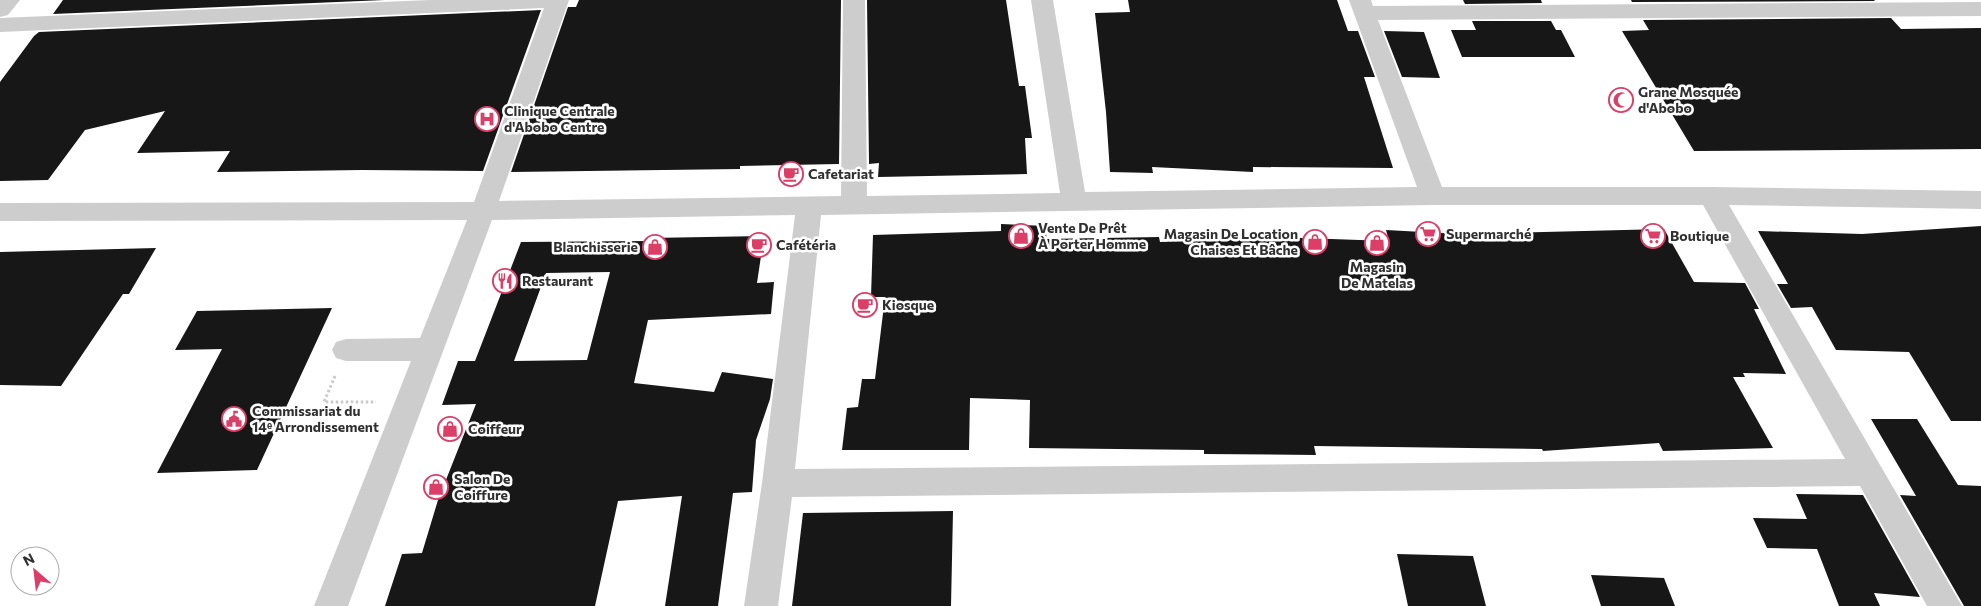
<svg xmlns="http://www.w3.org/2000/svg" width="1981" height="606" font-family="Commissioner,sans-serif">
<rect width="100%" height="100%" fill="#fff"/>
<!-- building -->
<path fill="#171717" fill-rule="evenodd" d="M 63,0 L 385,0 L 53,14 Z
M 579,0 L 841,0 L 839,164 L 740,166 L 740,169 L 511,172 L 568,7 L 576,7 Z
M 867,0 L 1006,0 L 1019,86 L 1025,86 L 1032,138 L 1025,138 L 1027,174 L 878,177 L 879,163 L 869,164 Z
M 1128,0 L 1337,0 L 1348,31 L 1358,31 L 1375,77 L 1364,77 L 1393,168 L 1253,167 L 1253,172 L 1152,167 L 1153,173 L 1110,172 L 1106,112 L 1095,13 L 1130,12 Z
M 1463,0 L 1541,0 L 1542,3 L 1465,4 Z
M 1631,0 L 1874,0 L 1875,1 L 1632,2 Z
M 541,10 L 483,171 L 362,170 L 217,172 L 230,151 L 137,153 L 165,111 L 85,130 L 48,180 L 0,181 L 0,82 L 34,36 L 39,32 Z
M 1891,18 L 1901,29 L 1981,28 L 1981,149 L 1694,151 L 1622,31 L 1649,30 L 1643,20 Z
M 1472,21 L 1551,21 L 1556,30 L 1561,30 L 1575,57 L 1462,57 L 1451,30 L 1476,30 Z
M 1384,31 L 1424,32 L 1440,78 L 1402,77 Z
M 1001,224 L 1047,226 L 1046,239 L 1159,237 L 1160,242 L 1273,237 L 1389,241 L 1386,230 L 1459,234 L 1664,229 L 1694,282 L 1745,283 L 1759,309 L 1754,309 L 1786,374 L 1743,373 L 1745,377 L 1733,377 L 1773,448 L 1663,451 L 1659,443 L 1543,451 L 1542,449 L 1314,446 L 1316,455 L 1204,454 L 1204,450 L 1029,448 L 1030,400 L 970,398 L 969,450 L 842,450 L 847,408 L 858,407 L 862,379 L 875,379 L 885,297 L 871,297 L 873,235 L 1001,231 Z
M 1981,226 L 1981,421 L 1951,421 L 1909,352 L 1836,350 L 1812,307 L 1791,308 L 1777,284 L 1788,284 L 1758,231 L 1862,234 Z
M 764,236 L 757,283 L 774,282 L 771,314 L 648,320 L 634,383 L 714,392 L 722,372 L 773,379 L 770,399 L 756,440 L 752,492 L 733,493 L 718,606 L 665,606 L 682,496 L 618,501 L 595,606 L 385,606 L 402,554 L 422,553 L 438,500 L 476,404 L 442,405 L 458,361 L 475,361 L 521,242 L 648,241 L 649,238 ZM 610,272 L 587,360 L 514,361 L 546,273 Z
M 156,248 L 129,294 L 123,294 L 61,386 L 0,385 L 0,252 Z
M 332,308 L 257,470 L 157,473 L 222,349 L 175,350 L 197,311 Z
M 1871,419 L 1917,419 L 1958,485 L 1981,486 L 1981,606 L 1964,606 L 1900,495 L 1916,496 Z
M 1796,494 L 1863,495 L 1920,597 L 1874,593 L 1880,606 L 1839,606 L 1817,549 L 1767,548 L 1753,518 L 1807,519 Z
M 953,511 L 951,606 L 792,606 L 803,513 Z
M 1397,554 L 1473,556 L 1486,606 L 1408,606 Z
M 1591,575 L 1664,578 L 1675,606 L 1601,606 Z"/>
<g fill="none" stroke-linecap="round" stroke-linejoin="round">
<!-- path -->
<path stroke="#cacaca" stroke-width="3" stroke-dasharray="2.5 2.5" stroke-linecap="butt" d="M 335,376 L 324,402 L 376,402"/>
<!-- minor -->
<path fill="#cdcdcd" fill-rule="evenodd" d="M 0,0 L 20,0 L 8,15 L 0,17 Z
M 430,0 L 569,0 L 499,201 L 841,196 L 843,0 L 865,0 L 867,196 L 1060,193 L 1031,0 L 1053,0 L 1085,192 L 1417,187 L 1349,0 L 1371,0 L 1373,6 L 1981,2 L 1981,16 L 1378,20 L 1442,187 L 1711,187 L 1981,191 L 1981,209 L 1729,205 L 1962,606 L 1927,606 L 1860,486 L 792,497 L 778,606 L 744,606 L 762,483 L 795,215 L 492,220 L 348,606 L 314,606 L 411,361 L 346,361 L 336,358 L 332,350 L 336,342 L 346,339 L 420,338 L 467,220 L 0,221 L 0,203 L 474,202 L 544,8 L 0,32 L 0,18 ZM 1433,205 L 1703,205 L 1845,459 L 795,469 L 821,215 Z"/>
</g>
<!-- icons -->
<defs>
<symbol id="mosque-ring" viewBox="-11 -11 22 22"><circle r="9.5" fill="#fff" stroke="#db3e67" stroke-width="1.5"/><path d="M3.5-4.9A6 6 0 1 0 3.5 4.9A5 5 0 1 1 3.5-4.9Z" fill="#db3e67"/></symbol>
<symbol id="hospital-ring" viewBox="-11 -11 22 22"><circle r="9.5" fill="#fff" stroke="#db3e67" stroke-width="1.5"/><path d="M-5-5h3v3.5h4V-5h3V5h-3V1.5h-4V5h-3Z" fill="#db3e67"/></symbol>
<symbol id="cafe-ring" viewBox="-11 -11 22 22"><circle r="9.5" fill="#fff" stroke="#db3e67" stroke-width="1.5"/><path d="M-5.5-4.5H6V0H3Q3 3.5 0 3.5H-2.5Q-5.5 3.5-5.5 0ZM3-3.2v2h1.7v-2ZM-6 4.5H4V6H-6Z" fill="#db3e67"/></symbol>
<symbol id="supermarket-ring" viewBox="-11 -11 22 22"><circle r="9.5" fill="#fff" stroke="#db3e67" stroke-width="1.5"/><path d="M-6-5.5h2.5l.6 2H6L4.5 2H-2.5L-4.4-4H-6ZM-1.5 3.2a1.3 1.3 0 1 0 .1 0ZM3 3.2a1.3 1.3 0 1 0 .1 0Z" fill="#db3e67"/></symbol>
<symbol id="shop-ring" viewBox="-11 -11 22 22"><circle r="9.5" fill="#fff" stroke="#db3e67" stroke-width="1.5"/><path d="M-5-2.5h2.3a2.7 3.5 0 0 1 5.4 0H5L5.5 6h-11ZM-1.5-2.5h3a1.5 2.3 0 0 0-3 0Z" fill="#db3e67"/></symbol>
<symbol id="restaurant-ring" viewBox="-11 -11 22 22"><circle r="9.5" fill="#fff" stroke="#db3e67" stroke-width="1.5"/><path d="M-5-6h1v4h1v-4h1v4h1v-4h1v5L-1.5 .5V6h-2V.5L-5-1ZM5-6V6H3V1.5H1.5Q1.5-4 5-6Z" fill="#db3e67"/></symbol>
<symbol id="civic-ring" viewBox="-11 -11 22 22"><circle r="9.5" fill="#fff" stroke="#db3e67" stroke-width="1.5"/><path d="M-.6-6.5H3V-4.5H.6V-3L4-1V1h2V6H-6V1h2V-1L-.6-3ZM-1.2 2.5V6h2.4V2.5Z" fill="#db3e67"/></symbol>
</defs>
<g fill-rule="evenodd">
<use href="#mosque-ring" x="1607" y="86" width="28" height="28"/>
<use href="#hospital-ring" x="473" y="105" width="28" height="28"/>
<use href="#cafe-ring" x="777" y="160" width="28" height="28"/>
<use href="#supermarket-ring" x="1414" y="220" width="28" height="28"/>
<use href="#shop-ring" x="1007" y="222" width="28" height="28"/>
<use href="#supermarket-ring" x="1639" y="222" width="28" height="28"/>
<use href="#shop-ring" x="1301" y="228" width="28" height="28"/>
<use href="#shop-ring" x="1363" y="229" width="28" height="28"/>
<use href="#cafe-ring" x="745" y="231" width="28" height="28"/>
<use href="#shop-ring" x="641" y="233" width="28" height="28"/>
<use href="#restaurant-ring" x="491" y="267" width="28" height="28"/>
<use href="#cafe-ring" x="851" y="291" width="28" height="28"/>
<use href="#civic-ring" x="220" y="405" width="28" height="28"/>
<use href="#shop-ring" x="436" y="415" width="28" height="28"/>
<use href="#shop-ring" x="422" y="473" width="28" height="28"/>
</g>
<g text-anchor="middle" stroke-width="5" stroke-linejoin="round" paint-order="stroke">
<!-- poi labels -->
<g font-size="14" font-weight="bold" fill="#303030" stroke="#fff" text-anchor="start">
<text x="1638" y="97">Grane Mosquée<tspan x="1638" dy="16">d'Abobo</tspan></text>
<text x="504" y="116">Clinique Centrale<tspan x="504" dy="16">d'Abobo Centre</tspan></text>
<text x="808" y="179">Cafetariat</text>
<text x="1038" y="233">Vente De Prêt<tspan x="1038" dy="16">À Porter Homme</tspan></text>
<text x="1298" y="239" text-anchor="end">Magasin De Location<tspan x="1298" dy="16">Chaises Et Bâche</tspan></text>
<text x="1446" y="239">Supermarché</text>
<text x="1670" y="241">Boutique</text>
<text x="776" y="250">Cafétéria</text>
<text x="638" y="252" text-anchor="end">Blanchisserie</text>
<text x="1377" y="272" text-anchor="middle">Magasin<tspan x="1377" dy="16">De Matelas</tspan></text>
<text x="522" y="286">Restaurant</text>
<text x="882" y="310">Kiosque</text>
<text x="252" y="416">Commissariat du<tspan x="252" dy="16">14ᵉ Arrondissement</tspan></text>
<text x="468" y="434">Coiffeur</text>
<text x="454" y="484">Salon De<tspan x="454" dy="16">Coiffure</tspan></text>
</g>
</g>
<!-- north arrow -->
<g transform="translate(35 571) rotate(332)"><circle r="24" fill="#ffffff" stroke="#acacac"/>
<path d="M0-4L9 19L0 12L-9 19Z" fill="#db3e67"/>
<text y="-8" font-size="14" font-weight="bold" text-anchor="middle" fill="#303030">N</text>
</g>
</svg>
